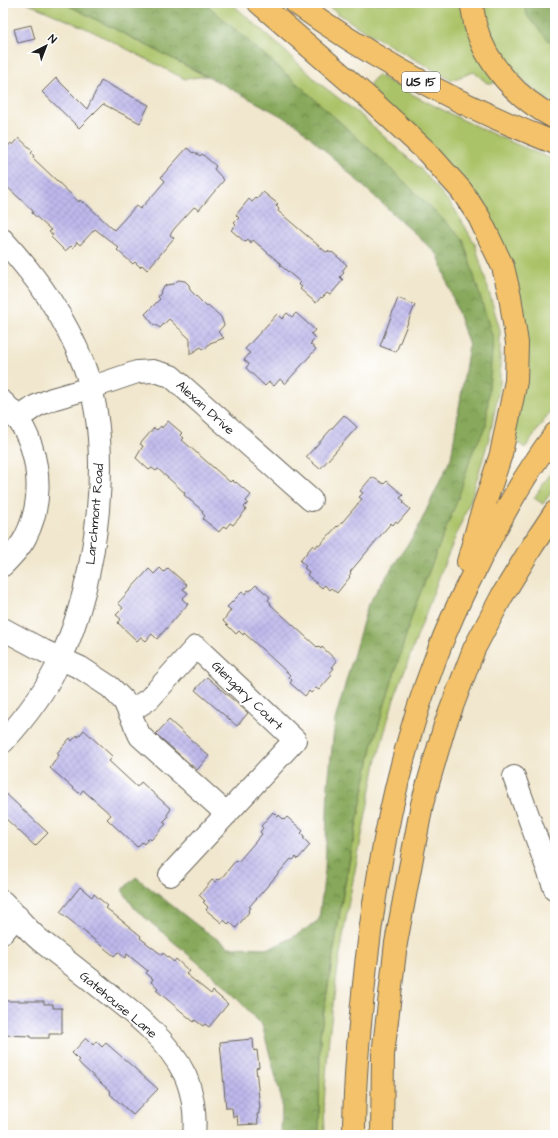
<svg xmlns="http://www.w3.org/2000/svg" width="558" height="1138" font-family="'Architects Daughter',sans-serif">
<defs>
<pattern id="forest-crowns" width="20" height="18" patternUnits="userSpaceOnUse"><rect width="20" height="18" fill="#88a95c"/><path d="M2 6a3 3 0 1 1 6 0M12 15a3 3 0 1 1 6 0" fill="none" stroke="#6e894b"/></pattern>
<pattern id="building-cross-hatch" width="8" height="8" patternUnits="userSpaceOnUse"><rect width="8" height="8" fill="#beb8eb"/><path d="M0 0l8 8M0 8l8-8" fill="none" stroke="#a39ec9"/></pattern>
</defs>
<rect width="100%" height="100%" fill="#fff"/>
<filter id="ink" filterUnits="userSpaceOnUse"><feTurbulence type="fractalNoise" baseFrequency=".025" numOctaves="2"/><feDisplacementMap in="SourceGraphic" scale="8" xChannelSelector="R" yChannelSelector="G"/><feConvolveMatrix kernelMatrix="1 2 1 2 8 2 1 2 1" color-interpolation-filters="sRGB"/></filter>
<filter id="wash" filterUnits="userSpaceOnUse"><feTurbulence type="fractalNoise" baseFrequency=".012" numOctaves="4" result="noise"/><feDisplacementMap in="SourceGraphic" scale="16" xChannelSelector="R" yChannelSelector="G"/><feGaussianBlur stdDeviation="0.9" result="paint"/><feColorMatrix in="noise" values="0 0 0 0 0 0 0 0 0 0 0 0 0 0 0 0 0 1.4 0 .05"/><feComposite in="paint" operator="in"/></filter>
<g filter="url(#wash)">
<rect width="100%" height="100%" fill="#f1e7ce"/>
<!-- green -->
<path fill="#abc368" stroke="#647042" d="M 27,3 L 64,3 L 206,76 L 185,79 L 90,30 Z
M 205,3 L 231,3 L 283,49 L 319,83 L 363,117 L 393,145 L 421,169 L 454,208 L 475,244 L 500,330 L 500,384 L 490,435 L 471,499 L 441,572 L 393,702 L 376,763 L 349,901 L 338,967 L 329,1036 L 324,1103 L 325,1135 L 319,1135 L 320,1036 L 341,905 L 372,747 L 414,607 L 438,548 L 471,455 L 486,426 L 463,239 Z
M 323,3 L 461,3 L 498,83 L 487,83 L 474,72 L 451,80 L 358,27 Z
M 482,3 L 555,3 L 555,105 C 521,85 485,44 482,3 Z
M 377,75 C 434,107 493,136 555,160 L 555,404 L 525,448 L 513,440 L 515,279 L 369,85 Z
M 555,467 L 555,487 L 543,504 L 534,498 Z"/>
<!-- forest -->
<path fill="url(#forest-crowns)" stroke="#52623c" d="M 64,3 L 205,3 L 308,93 L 385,163 L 463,239 L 493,339 L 486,426 L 472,453 L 459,496 L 414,609 L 372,747 L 343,892 L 320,1035 L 319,1135 L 281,1135 L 282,1101 L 262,1025 L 225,986 L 135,909 L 122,890 L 136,877 L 198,926 L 229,947 L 271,948 L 295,936 L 319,920 L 325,870 L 328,785 L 335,720 L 368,604 L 417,530 L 451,458 L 469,345 L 438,255 L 296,124 L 230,88 Z
M 523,3 L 555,3 L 555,42 L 549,41 L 528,17 Z"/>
<g id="blocks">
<!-- building -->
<path fill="url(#building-cross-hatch)" d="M 31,25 L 35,39 L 18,43 L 14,29 Z
M 56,78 L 87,109 L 101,81 L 149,105 L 140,123 L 103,104 L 79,128 L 42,92 Z
M 19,138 L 33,151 L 31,153 L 34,156 L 33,158 L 79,202 L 80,200 L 83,203 L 84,202 L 114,230 L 136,206 L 140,209 L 154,194 L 165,181 L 161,177 L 187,148 L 193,153 L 194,152 L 200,156 L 202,154 L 216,166 L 214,169 L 224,180 L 199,210 L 194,207 L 174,229 L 170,235 L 174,238 L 147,270 L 142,265 L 140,267 L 135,262 L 133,264 L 117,250 L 119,248 L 95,229 L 80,245 L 77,242 L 73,248 L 71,246 L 65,251 L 51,237 L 53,235 L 49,232 L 51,230 L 32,213 L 33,211 L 3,183 L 3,152 L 11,143 L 13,145 Z
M 263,192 L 278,204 L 276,206 L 279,209 L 278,211 L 326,252 L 328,251 L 331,253 L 332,252 L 347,265 L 342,271 L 344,273 L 340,277 L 343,280 L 330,295 L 327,293 L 322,298 L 321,297 L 316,303 L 300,289 L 302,287 L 298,284 L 300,282 L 280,265 L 281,264 L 253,240 L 251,243 L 248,239 L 245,242 L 231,230 L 236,225 L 234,223 L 239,218 L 236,215 L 249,199 L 252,202 L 256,198 L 257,199 Z
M 178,280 L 185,281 L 189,285 L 190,290 L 207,307 L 208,305 L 221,317 L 224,325 L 218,332 L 224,338 L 210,343 L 204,350 L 201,347 L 190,354 L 190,339 L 169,319 L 160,328 L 156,325 L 154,325 L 145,314 L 160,299 L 158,297 L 161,293 L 160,291 L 166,285 L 174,284 Z
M 398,298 L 415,305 L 396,352 L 380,346 Z
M 287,313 L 292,317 L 296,313 L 315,330 L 311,334 L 316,338 L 310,344 L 316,349 L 285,384 L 280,379 L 274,386 L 269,382 L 265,386 L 246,368 L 249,364 L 244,360 L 250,353 L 245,349 L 277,314 L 282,319 Z
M 344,415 L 357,427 L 320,469 L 306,457 Z
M 168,421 L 182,433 L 180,435 L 184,438 L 182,440 L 230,482 L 232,480 L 235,483 L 236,482 L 251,495 L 246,501 L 248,503 L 244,507 L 246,510 L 233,525 L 230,523 L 226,528 L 224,526 L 219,532 L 203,519 L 205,516 L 202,513 L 203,511 L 184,495 L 185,493 L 158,469 L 156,471 L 152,468 L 149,470 L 136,458 L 143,446 L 140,444 L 154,428 L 157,430 L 161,426 L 162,428 Z
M 372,477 L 384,484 L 387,481 L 403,495 L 400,498 L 404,501 L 403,503 L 410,509 L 398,523 L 396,521 L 393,525 L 391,523 L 350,572 L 351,573 L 349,576 L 350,577 L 337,593 L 331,588 L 329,590 L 325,585 L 322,588 L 307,575 L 309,572 L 304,568 L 306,566 L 300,561 L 313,545 L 315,548 L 318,544 L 320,545 L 337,526 L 338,527 L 362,499 L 359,497 L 363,493 L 360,491 Z
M 160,568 L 164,572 L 168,568 L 187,585 L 183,589 L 188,593 L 182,599 L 188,604 L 157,639 L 152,634 L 146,641 L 141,637 L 137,641 L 118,623 L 121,619 L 116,615 L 123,608 L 118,603 L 149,569 L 154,574 Z
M 256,585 L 270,597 L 268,600 L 271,603 L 270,604 L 317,647 L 318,646 L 321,649 L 322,647 L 337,661 L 332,667 L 334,668 L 330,673 L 332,675 L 319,690 L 316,688 L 311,693 L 309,691 L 305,696 L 290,683 L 292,680 L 289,677 L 290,675 L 263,650 L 244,633 L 243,635 L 239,631 L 236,634 L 223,621 L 231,610 L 227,607 L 242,592 L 245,594 L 248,590 L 250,591 Z
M 207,677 L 248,713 L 237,726 L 195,690 Z
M 169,720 L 209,756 L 197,770 L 156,734 Z
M 84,730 L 113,757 L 109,761 L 137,787 L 141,782 L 171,809 L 167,815 L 168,817 L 163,822 L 166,824 L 151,840 L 149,838 L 144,844 L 142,842 L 137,847 L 107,819 L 111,815 L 83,790 L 80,794 L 50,768 L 59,755 L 57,753 L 70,738 L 72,741 L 77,735 L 78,737 Z
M 3,791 L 48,833 L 35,846 L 3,816 Z
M 273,812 L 278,817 L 279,815 L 284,820 L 287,817 L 303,831 L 301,833 L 305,837 L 303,838 L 310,845 L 298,859 L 296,857 L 293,860 L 291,859 L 249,907 L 251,908 L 248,911 L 249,912 L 236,928 L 230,922 L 228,924 L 224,920 L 222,923 L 206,910 L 208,907 L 203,902 L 205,901 L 199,895 L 212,880 L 215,882 L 218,879 L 220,880 L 236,860 L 238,862 L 262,834 L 260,832 L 263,828 L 261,826 Z
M 80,887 L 92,897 L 94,894 L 108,906 L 106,908 L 141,936 L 140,938 L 162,955 L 163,953 L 174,962 L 176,959 L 189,971 L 186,974 L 211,994 L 213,991 L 228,1004 L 209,1027 L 205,1024 L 203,1026 L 195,1020 L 194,1022 L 156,990 L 158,988 L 151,982 L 153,979 L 146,973 L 148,971 L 127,954 L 125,958 L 118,952 L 114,956 L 60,912 Z
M 3,1001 L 44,1001 L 44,1004 L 53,1004 L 53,1008 L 62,1008 L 62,1034 L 49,1034 L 49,1038 L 31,1038 L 31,1036 L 3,1035 Z
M 86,1038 L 93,1045 L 96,1041 L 102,1047 L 106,1043 L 158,1089 L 133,1115 L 110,1094 L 111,1092 L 81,1065 L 78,1061 L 79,1060 L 72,1053 Z
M 253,1039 L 254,1051 L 257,1050 L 259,1067 L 256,1068 L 260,1109 L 259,1109 L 259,1114 L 257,1114 L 258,1124 L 238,1125 L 237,1116 L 233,1117 L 232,1108 L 226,1108 L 220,1042 Z"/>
</g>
</g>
<g filter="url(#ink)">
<use href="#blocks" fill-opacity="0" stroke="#67635a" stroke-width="1"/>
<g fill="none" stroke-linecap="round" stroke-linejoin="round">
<defs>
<path id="minor" d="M 3,240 C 38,279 66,318 84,366 C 115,448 97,581 61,658 C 47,689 26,717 3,742
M 3,402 C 39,435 47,494 26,536 C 21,547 11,557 3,565
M 17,419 L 36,406 L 52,399 L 90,388 L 137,372 L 153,371 L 171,376 L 311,500
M 3,629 L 44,651 L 81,668 L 110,687 L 124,701 L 140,736 L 227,814
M 129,712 L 149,699 L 196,647 L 295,740 L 170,875
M 514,777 L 555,889
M 3,902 C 16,915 27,930 41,941 C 63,958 85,975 106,992 C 136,1015 168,1040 185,1075 C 193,1093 196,1116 194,1135
M 3,932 L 17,916"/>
<path id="highway" d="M 259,3 L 372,101 L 427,152 L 461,190 L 479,217 L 503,267 L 510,296 L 517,343 L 516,381 L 501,454 L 479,522 L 468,562
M 296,3 C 376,61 463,107 555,143
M 471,3 C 473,10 474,17 475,24 C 486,65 518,99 555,118
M 354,1135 C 354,1088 358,1041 363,994 C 374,880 395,764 436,657 C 447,628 460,599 474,572 C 497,524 523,476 555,434
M 382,1135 L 383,1055 L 396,943 L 422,804 L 445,725 L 474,649 L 502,596 L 533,545 L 555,512"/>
</defs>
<!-- minor casing -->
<use href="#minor" stroke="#67635a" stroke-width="24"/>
<!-- highway casing -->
<use href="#highway" stroke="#67635a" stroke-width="24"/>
<!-- minor -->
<use href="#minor" stroke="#fff" stroke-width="22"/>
<!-- highway -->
<use href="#highway" stroke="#f4c26a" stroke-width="22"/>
</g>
</g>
<g text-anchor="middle" stroke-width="4" stroke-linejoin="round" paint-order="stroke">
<!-- shield labels -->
<rect fill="#fff" stroke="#606060" stroke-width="1" x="402" y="72" width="38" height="20" rx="3"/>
<g font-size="12" font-weight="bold" fill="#1c1c1c">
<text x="421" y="86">US 15</text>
</g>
<!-- street labels -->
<g font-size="13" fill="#1c1c1c" stroke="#fff">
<text transform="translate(206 407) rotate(42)" y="5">Alexan Drive</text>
<text transform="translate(94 514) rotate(-85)" y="5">Larchmont Road</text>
<text transform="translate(248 695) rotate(44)" y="5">Glengary Court</text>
<text transform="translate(119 1004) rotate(40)" y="5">Gatehouse Lane</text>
</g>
</g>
<!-- margin -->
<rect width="558" height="1138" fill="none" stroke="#fff" stroke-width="16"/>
<!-- north arrow -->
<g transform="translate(46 46) rotate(42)" stroke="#ffffff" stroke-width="3" paint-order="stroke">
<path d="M0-3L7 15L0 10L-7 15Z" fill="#1c1c1c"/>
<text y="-6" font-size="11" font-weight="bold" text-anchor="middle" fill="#1c1c1c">N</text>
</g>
</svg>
